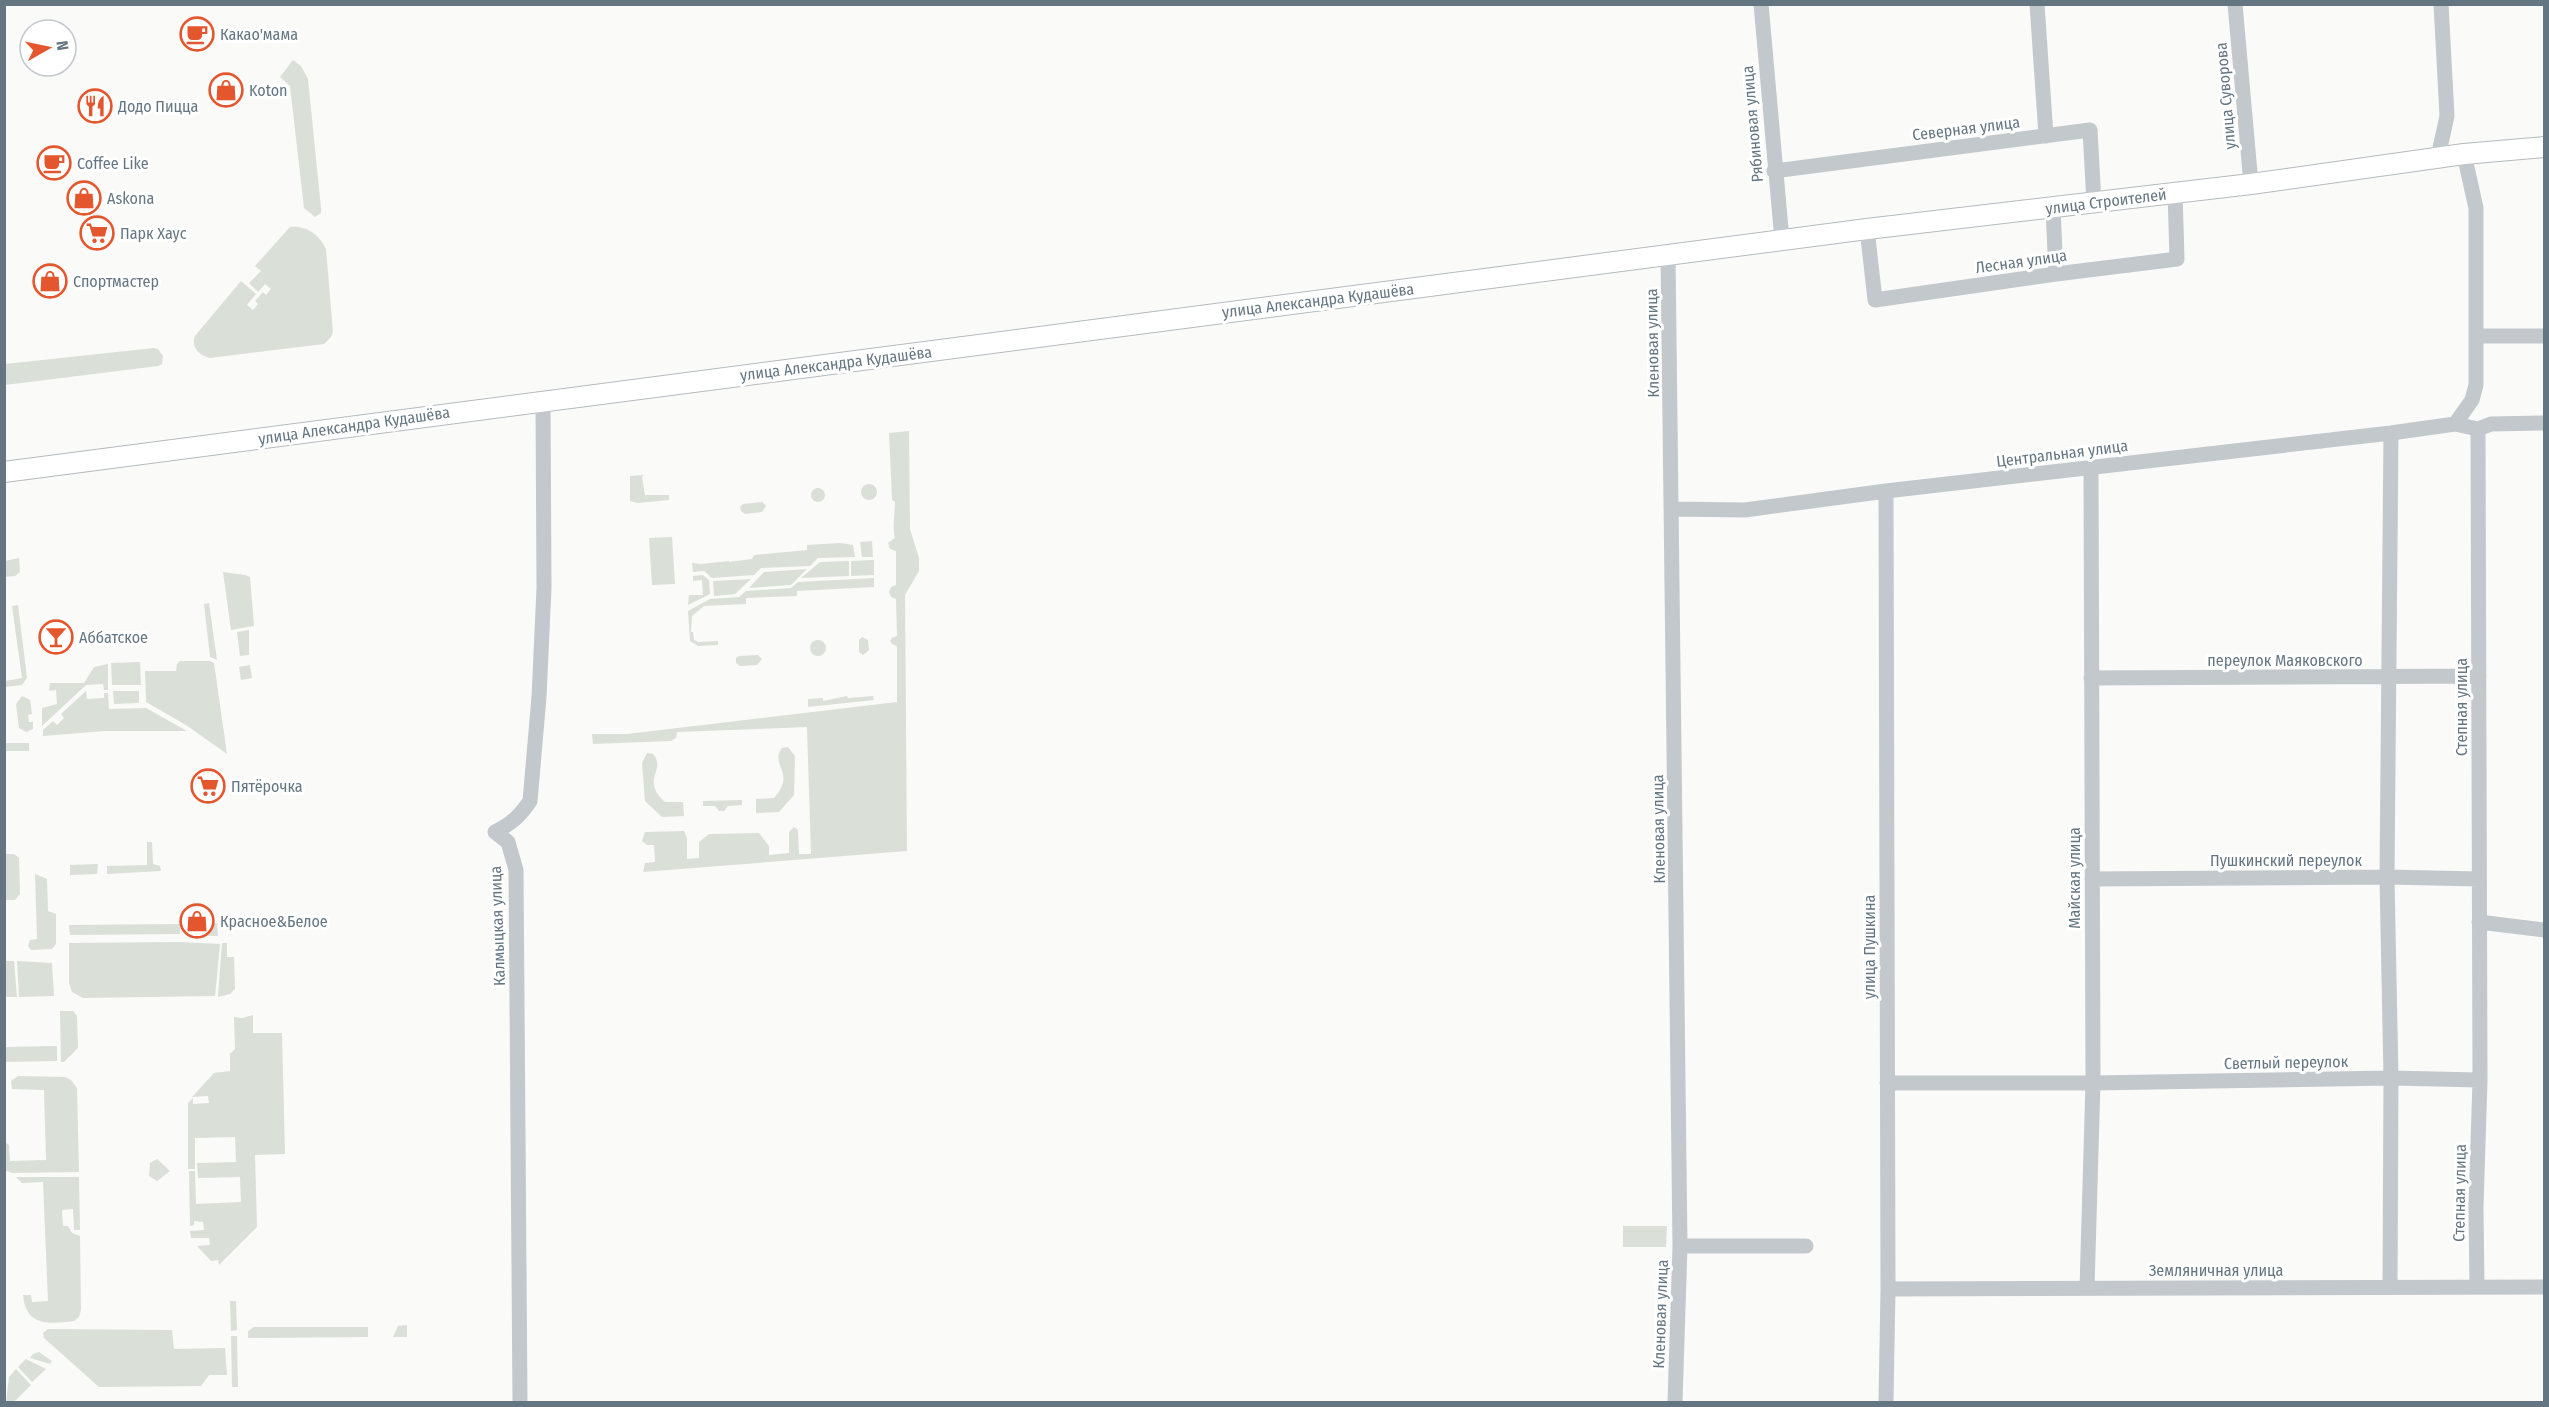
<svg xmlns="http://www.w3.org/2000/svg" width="2549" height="1407" font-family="'Fira Sans Condensed',sans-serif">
<rect width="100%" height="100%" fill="#fafaf8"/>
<!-- green -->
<path fill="#dadfd7" d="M 293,60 L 301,66 L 308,79 L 321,208 L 321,213 L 315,217 L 304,208 L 290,86 L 280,77 Z
M 290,227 C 306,225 320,235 326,249 L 333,332 L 331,337 L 324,344 L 210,358 C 200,356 190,347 195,336 L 241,281 L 256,294 L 247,305 L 253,310 L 258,304 L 255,301 L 263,292 L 266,295 L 271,289 L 265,284 L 258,292 L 249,283 L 261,271 L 255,266 Z
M 154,348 L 158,349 L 163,356 L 162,364 L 158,366 L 5,385 L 5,364 Z
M 909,431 L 910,529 L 919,558 L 919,571 L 905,595 L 907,851 L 643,872 L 645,863 L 655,862 L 654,845 L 647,845 L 642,841 L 645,832 L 684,831 L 687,838 L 687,859 L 699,858 L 699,842 L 709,834 L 759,833 L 769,846 L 769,855 L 789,853 L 789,832 L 794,827 L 798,830 L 799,854 L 811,854 L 807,727 L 677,732 L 676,738 L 671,741 L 593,744 L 592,734 L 627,734 L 897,702 L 897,646 L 892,644 L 890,641 L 892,638 L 897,636 L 896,599 L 891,597 L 889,592 L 891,587 L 896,585 L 896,551 L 890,549 L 888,543 L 895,538 C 892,528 895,514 895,502 L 892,500 L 889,433 Z
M 644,475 L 642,477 L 645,495 L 669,495 L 669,500 L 638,503 L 630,501 L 630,476 Z
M861 492a8 8 0 1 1 16 0a8 8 0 1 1-16 0Z
M811 495a7 7 0 1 1 14 0a7 7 0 1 1-14 0Z
M 762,502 L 766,506 L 762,512 L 745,514 L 741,511 L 740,507 L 743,504 Z
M 672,537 L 675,584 L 652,585 L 649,538 Z
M 872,541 L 873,557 L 862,557 L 860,542 Z
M 840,543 L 853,545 L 855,557 L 818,558 L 810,566 L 761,568 L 754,575 L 712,578 L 704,571 L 693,572 L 692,563 L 701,564 L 729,561 L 729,562 L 752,559 L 754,555 L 807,550 L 807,545 Z
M 19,558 L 20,572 L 15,576 L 5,577 L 5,561 Z
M 874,560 L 874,575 L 851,576 L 851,561 Z
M 849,561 L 849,576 L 801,578 L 820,562 Z
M 807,569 L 791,585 L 749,588 L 764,572 Z
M 223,572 L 245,575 L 250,577 L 254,626 L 231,630 Z
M 703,575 L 709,580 L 710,594 L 688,605 L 689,595 L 703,595 L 702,580 L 693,581 L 693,576 Z
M 874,578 L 874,587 L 797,591 L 797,596 L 746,598 L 746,604 L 704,606 L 692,616 L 691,632 L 693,632 L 694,640 L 698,642 L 718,641 L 718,645 L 698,646 L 690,641 L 688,611 L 710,599 L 739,597 L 746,591 L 791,588 L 798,582 Z
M 751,579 L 735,594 L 714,596 L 713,581 Z
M 209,603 L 217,660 L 210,657 L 204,604 Z
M 18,605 L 27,678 L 22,685 L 5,687 L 5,681 L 22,678 L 12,606 Z
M 249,630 L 249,655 L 240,656 L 237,632 Z
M 862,637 L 868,640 L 869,650 L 863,655 L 859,652 L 859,640 Z
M810 648a8 8 0 1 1 16 0a8 8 0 1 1-16 0Z
M 758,655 L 762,659 L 757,665 L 740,666 L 736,663 L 736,658 L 739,656 Z
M 180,661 L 210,661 L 214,663 L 227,754 L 186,725 L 146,702 L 145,671 L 176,671 L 177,664 Z
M 140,662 L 141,685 L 112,685 L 111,663 Z
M 108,664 L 108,690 L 104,690 L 103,684 L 86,685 L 42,726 L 42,708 L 57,704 L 56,690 L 49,691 L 50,683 L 84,683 L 94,667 Z
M 250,665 L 252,678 L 241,680 L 239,667 Z
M 86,691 L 87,699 L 104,698 L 104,693 L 108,693 L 109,709 L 146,708 L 187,731 L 105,731 L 43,736 L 43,730 L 53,721 L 57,725 L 64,718 L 61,714 Z
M 113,691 L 139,691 L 139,703 L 114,704 Z
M 22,696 L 30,700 L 32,714 L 28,715 L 29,722 L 33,722 L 33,729 L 26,732 L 19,728 L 16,704 Z
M 847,696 L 848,698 L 873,696 L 874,700 L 808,707 L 808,699 L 823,698 L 823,701 Z
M 5,743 L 29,743 L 29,751 L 5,751 Z
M 788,747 L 795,756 L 794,795 L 779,812 L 756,813 L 756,799 L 774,798 C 797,773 769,765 782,748 Z
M 647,753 L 653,754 C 667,770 640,780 665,802 L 683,802 L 684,816 L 662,817 L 645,801 L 642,763 Z
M 742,800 L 742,805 L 728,806 L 724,811 L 719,811 L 715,806 L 703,806 L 703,801 Z
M 147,842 L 152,842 L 153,864 L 160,866 L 161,871 L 107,874 L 107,866 L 147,865 Z
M 4,854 L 14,854 L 19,858 L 20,894 L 15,900 L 5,900 Z
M 98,864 L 97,874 L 70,875 L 70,865 Z
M 35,874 L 47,879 L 48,911 L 56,914 L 56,944 L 52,949 L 31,950 L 28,946 L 30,940 L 37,939 Z
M 217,923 L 218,936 L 205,936 L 202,934 L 202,925 Z
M 180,924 L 180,934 L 70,935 L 69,925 Z
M 180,942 L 220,944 L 215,996 L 83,998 L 72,992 L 69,983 L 69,943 Z
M 222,943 L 227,943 L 227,957 L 234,957 L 235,989 L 230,994 L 218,997 Z
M 4,961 L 14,961 L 17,997 L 5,997 Z
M 17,961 L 52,963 L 54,996 L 19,997 Z
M 60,1011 L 73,1011 L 77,1016 L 78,1048 L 64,1062 L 61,1062 Z
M 253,1015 L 253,1033 L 282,1033 L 285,1154 L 255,1155 L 257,1227 L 219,1265 L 218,1260 L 211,1261 L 197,1246 L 210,1245 L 209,1238 L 191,1238 L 190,1231 L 204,1230 L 203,1222 L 194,1221 L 194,1225 L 190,1226 L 189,1171 L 195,1171 L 196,1204 L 241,1202 L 240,1177 L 198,1178 L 197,1163 L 236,1162 L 235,1137 L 195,1138 L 195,1169 L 188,1169 L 188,1103 L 193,1098 L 193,1104 L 209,1103 L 208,1096 L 192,1097 L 214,1073 L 230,1071 L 230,1054 L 235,1049 L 234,1017 L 242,1018 Z
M 57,1046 L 57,1061 L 5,1062 L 5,1047 Z
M 18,1076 L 65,1077 L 71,1080 L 77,1088 L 79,1172 L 12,1173 L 5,1170 L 6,1143 L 9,1145 L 10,1161 L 46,1160 L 44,1090 L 12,1089 L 11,1081 Z
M 157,1159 L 170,1171 L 157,1181 L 149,1176 L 150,1163 Z
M 16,1177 L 79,1177 L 80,1230 L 74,1230 L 73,1209 L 62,1210 L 63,1226 L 68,1226 L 72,1233 L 80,1236 L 81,1310 L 79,1317 L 74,1321 C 49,1324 26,1327 23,1295 L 31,1295 L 32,1302 L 48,1301 L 43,1182 L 22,1183 Z
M 1623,1226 L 1667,1226 L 1666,1247 L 1623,1247 Z
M 230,1301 L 236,1301 L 237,1330 L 231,1331 Z
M 407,1325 L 407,1337 L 393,1337 L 398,1326 Z
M 254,1327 L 368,1327 L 368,1337 L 248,1338 L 248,1331 Z
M 48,1329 L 172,1330 L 174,1349 L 225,1348 L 227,1375 L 209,1375 L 201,1386 L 99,1387 L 44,1338 L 43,1333 Z
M 231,1336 L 237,1336 L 238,1387 L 232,1387 Z
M 39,1352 L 52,1361 L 50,1364 L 30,1358 L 33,1354 Z
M 26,1359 L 46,1369 L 32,1382 L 18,1367 Z
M 16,1369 L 31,1385 L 14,1402 L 6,1402 L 9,1377 Z"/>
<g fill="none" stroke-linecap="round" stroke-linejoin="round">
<defs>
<path id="major" d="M 4,472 L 1867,229 L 2251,184 L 2464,154 L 2544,147"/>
</defs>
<!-- major casing -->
<use href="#major" stroke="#b5babe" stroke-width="22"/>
<!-- minor -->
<path stroke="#c3c8cc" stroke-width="15" d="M 1761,4 L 1782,240
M 2037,4 L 2046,136
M 2235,4 L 2251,184
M 2464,154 L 2476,208 L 2476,385 L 2472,400 L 2455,424 L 2478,429 L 2480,1080 L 2476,1207 L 2477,1287
M 2438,157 L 2447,116 L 2441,4
M 1774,171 L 2090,130 L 2094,203
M 2053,208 L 2056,274
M 1867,229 L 1875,300 L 2056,274 L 2177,259 L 2175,192
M 1668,255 L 1680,1246 L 1675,1402
M 2476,336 L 2544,336
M 2478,429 L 2491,424 L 2544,423
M 1886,491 L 1888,1289 L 1886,1402
M 1673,509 L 1745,510 L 1886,491 L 2391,433 L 2455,424
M 2091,678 L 2479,676
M 2092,879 L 2387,877 L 2479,879
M 2479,922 L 2544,930
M 1887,1083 L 2093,1083 L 2391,1078 L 2480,1080
M 1680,1246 L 1806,1246
M 2390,1287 L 2391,1078 L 2387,877 L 2391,433
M 2087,1288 L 2093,1083 L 2091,468
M 1888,1289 L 2544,1287
M 520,1402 L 516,870 L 508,842 L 495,832 C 511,824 520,816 530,801 L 539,697 L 544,588 L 543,401"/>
<!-- major -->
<use href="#major" stroke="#fff" stroke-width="20"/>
</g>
<!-- icons -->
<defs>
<symbol id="cafe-ring" viewBox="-11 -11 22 22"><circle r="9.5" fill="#fff" stroke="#e4572e" stroke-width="1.5"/><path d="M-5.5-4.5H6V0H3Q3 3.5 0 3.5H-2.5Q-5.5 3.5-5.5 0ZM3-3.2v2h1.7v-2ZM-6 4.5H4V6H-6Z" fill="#e4572e"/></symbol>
<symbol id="shop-ring" viewBox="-11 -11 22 22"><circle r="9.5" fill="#fff" stroke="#e4572e" stroke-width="1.5"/><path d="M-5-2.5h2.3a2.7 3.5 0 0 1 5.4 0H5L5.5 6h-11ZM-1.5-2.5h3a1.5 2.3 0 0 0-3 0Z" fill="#e4572e"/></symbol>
<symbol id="restaurant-ring" viewBox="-11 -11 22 22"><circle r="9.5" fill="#fff" stroke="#e4572e" stroke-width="1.5"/><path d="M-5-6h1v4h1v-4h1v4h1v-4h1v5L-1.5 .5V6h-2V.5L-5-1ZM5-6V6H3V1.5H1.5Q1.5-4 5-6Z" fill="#e4572e"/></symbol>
<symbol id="supermarket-ring" viewBox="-11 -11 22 22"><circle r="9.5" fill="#fff" stroke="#e4572e" stroke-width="1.5"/><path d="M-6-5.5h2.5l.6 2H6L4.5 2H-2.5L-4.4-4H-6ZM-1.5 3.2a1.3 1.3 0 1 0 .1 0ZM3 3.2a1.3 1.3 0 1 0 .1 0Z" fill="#e4572e"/></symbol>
<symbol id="bar-ring" viewBox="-11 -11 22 22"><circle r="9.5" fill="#fff" stroke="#e4572e" stroke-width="1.5"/><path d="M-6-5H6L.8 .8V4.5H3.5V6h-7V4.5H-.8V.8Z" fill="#e4572e"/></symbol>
</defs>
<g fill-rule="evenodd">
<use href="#cafe-ring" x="178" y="15" width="38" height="38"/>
<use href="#shop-ring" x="207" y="71" width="38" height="38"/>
<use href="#restaurant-ring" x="76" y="87" width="38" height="38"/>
<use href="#cafe-ring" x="35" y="144" width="38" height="38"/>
<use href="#shop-ring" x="65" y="179" width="38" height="38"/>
<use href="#supermarket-ring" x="78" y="214" width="38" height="38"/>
<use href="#shop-ring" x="31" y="262" width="38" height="38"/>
<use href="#bar-ring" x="37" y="618" width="38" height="38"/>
<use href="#supermarket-ring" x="189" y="767" width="38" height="38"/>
<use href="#shop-ring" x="178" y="902" width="38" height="38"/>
</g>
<g text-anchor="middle" stroke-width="6" stroke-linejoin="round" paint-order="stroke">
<!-- poi labels -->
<g font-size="16" fill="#657683" stroke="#fff" text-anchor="start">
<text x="220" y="40">Какао'мама</text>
<text x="249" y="96">Koton</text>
<text x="118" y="112">Додо Пицца</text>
<text x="77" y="169">Coffee Like</text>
<text x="107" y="204">Askona</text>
<text x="120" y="239">Парк Хаус</text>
<text x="73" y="287">Спортмастер</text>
<text x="79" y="643">Аббатское</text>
<text x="231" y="792">Пятёрочка</text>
<text x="220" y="927">Красное&amp;Белое</text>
</g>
<!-- street labels -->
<g font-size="16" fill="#657683" stroke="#fff">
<text transform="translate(2225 96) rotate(-95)" y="6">улица Суворова</text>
<text transform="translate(1752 124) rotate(-95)" y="6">Рябиновая улица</text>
<text transform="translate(1966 128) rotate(-7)" y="6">Северная улица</text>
<text transform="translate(2106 201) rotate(-7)" y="6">улица Строителей</text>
<text transform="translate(2021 261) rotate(-8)" y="6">Лесная улица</text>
<text transform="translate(1318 300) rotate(-7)" y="6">улица Александра Кудашёва</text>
<text transform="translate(1652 343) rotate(-91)" y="6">Кленовая улица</text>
<text transform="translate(836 363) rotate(-7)" y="6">улица Александра Кудашёва</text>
<text transform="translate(354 425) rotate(-8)" y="6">улица Александра Кудашёва</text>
<text transform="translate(2062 453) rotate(-7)" y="6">Центральная улица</text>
<text x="2285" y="666">переулок Маяковского</text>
<text transform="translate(2461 707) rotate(-90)" y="6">Степная улица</text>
<text transform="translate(1658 829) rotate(-91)" y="6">Кленовая улица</text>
<text x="2286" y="866">Пушкинский переулок</text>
<text transform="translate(2074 878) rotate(-90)" y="6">Майская улица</text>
<text transform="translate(497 926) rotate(-92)" y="6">Калмыцкая улица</text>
<text transform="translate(1869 947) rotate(-90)" y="6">улица Пушкина</text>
<text transform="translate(2286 1062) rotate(-1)" y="6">Светлый переулок</text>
<text transform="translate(2459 1193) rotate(-89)" y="6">Степная улица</text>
<text x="2216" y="1276">Земляничная улица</text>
<text transform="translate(1660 1314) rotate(-88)" y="6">Кленовая улица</text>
</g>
</g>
<!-- border -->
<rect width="2549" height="1407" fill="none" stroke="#657683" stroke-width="12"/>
<!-- north arrow -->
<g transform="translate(48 48) rotate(81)"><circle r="28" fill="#ffffff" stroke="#c1c8cd" stroke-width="1.5"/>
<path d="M0-4.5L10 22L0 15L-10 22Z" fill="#e4572e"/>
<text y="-9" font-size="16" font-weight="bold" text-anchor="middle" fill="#657683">N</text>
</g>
</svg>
